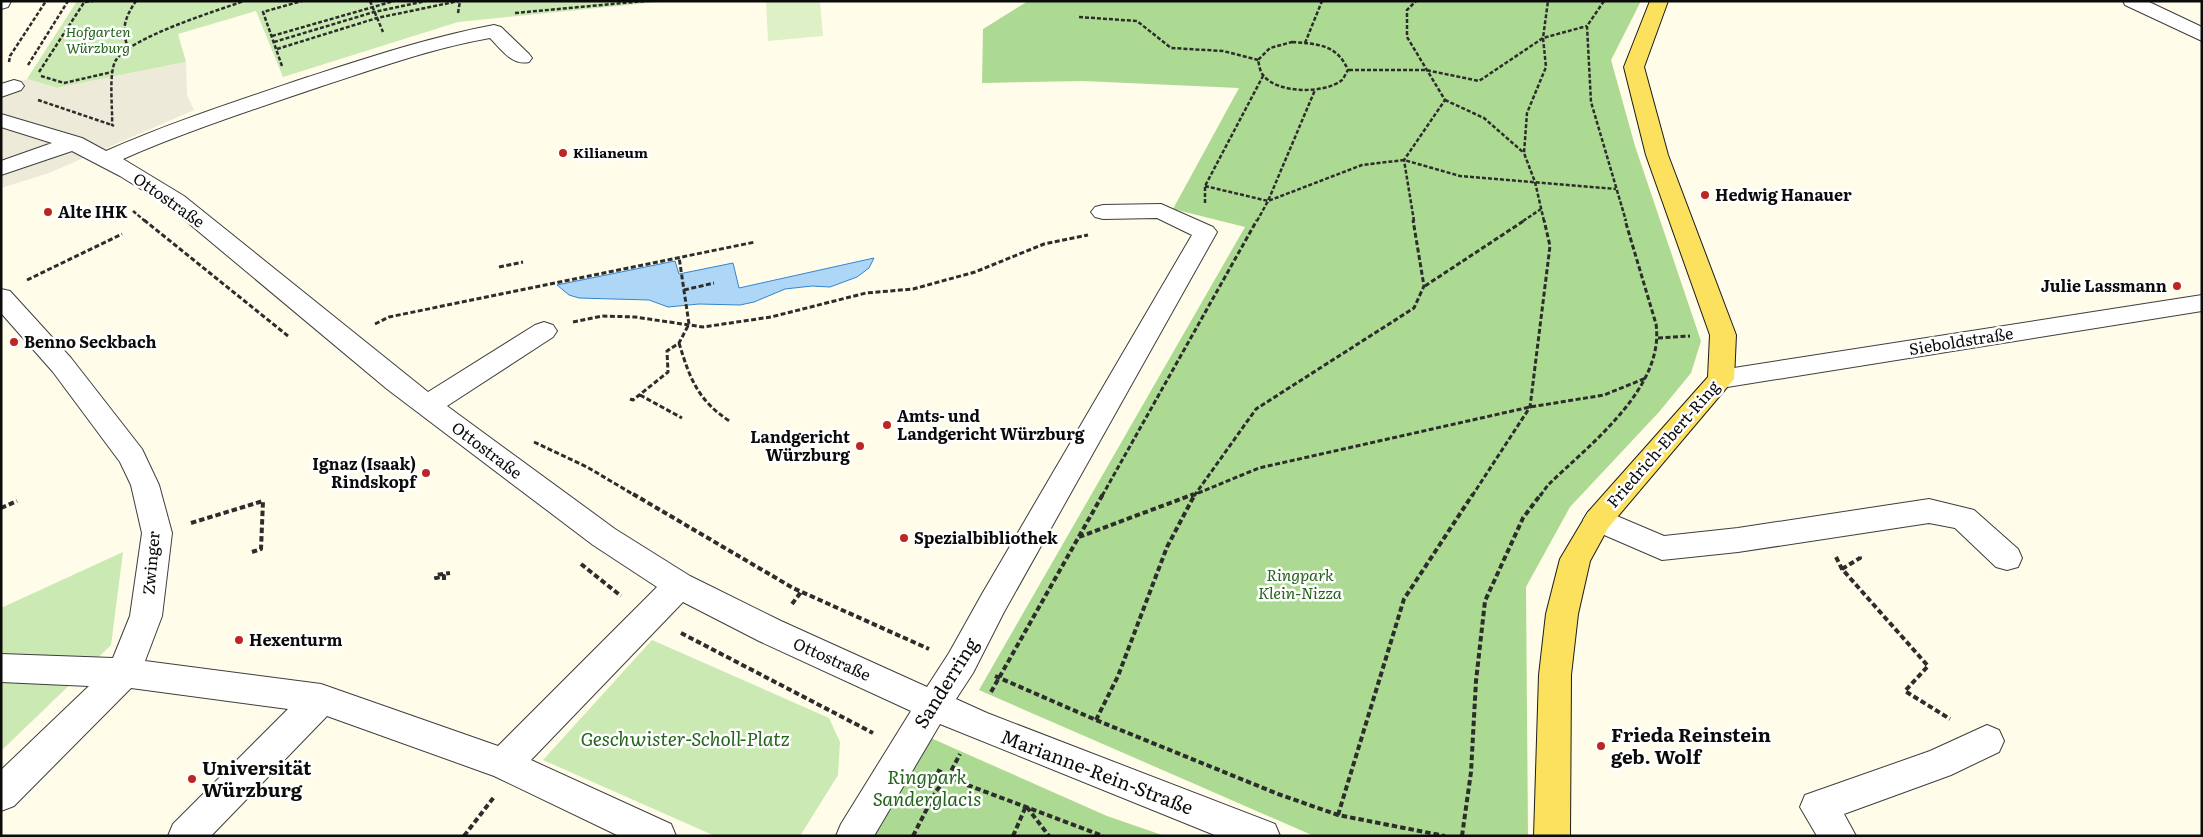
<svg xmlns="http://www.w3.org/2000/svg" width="2203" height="837" font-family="Literata,serif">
<rect width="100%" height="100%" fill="#fffcea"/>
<!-- green -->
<path fill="#cbe9b3" d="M 77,1 L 668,1 L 458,22 L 283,77 L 256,11 L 178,34 L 186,62 L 57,88 L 27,79 Z
M 123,552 L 111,645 L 1,751 L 1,608 Z
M 652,640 L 829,718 L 840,742 L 838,775 L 800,836 L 715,836 L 543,760 Z"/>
<!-- forest -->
<path fill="#adda92" d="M 1028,1 L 1641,1 L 1611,60 L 1635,146 L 1701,341 L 1691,373 L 1659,412 L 1570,507 L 1526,587 L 1528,836 L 1314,836 L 979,690 L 1245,227 L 1173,209 L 1239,88 L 1083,81 L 982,83 L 983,29 Z
M 906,727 L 1107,816 L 1165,836 L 846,836 Z"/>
<!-- pitch -->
<path fill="#def0c5" d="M 766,1 L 820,1 L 823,36 L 768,41 Z"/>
<!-- plaza -->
<path fill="#eeeada" d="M 186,62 L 187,95 L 194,110 L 49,173 L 1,188 L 1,88 L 27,79 L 57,88 Z"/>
<!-- water -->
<path fill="#aed6f7" stroke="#3385cf" d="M 874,258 L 869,268 L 857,277 L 830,287 L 812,286 L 785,289 L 754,302 L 740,305 L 699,304 L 668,307 L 649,300 L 579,298 L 569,295 L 557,285 L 675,261 L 679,274 L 733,263 L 739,288 Z"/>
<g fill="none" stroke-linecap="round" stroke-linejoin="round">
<defs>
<path id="minor" d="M 1,1 L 11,1 L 8,7 L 1,9 Z
M 2123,1 L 2147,1 L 2202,27 L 2202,41 L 2125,5 Z
M 494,25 L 501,27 L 529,54 L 532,58 L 529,62 C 512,66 501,49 490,38 C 432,48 378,68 322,86 C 255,109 187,131 123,159 L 184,196 L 428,392 L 535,325 L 544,322 L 553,325 L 557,331 L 553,337 L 447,406 L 615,529 L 690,576 L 781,621 L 927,687 L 949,653 L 982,594 L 1192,235 L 1157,218 L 1103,219 L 1095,217 L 1091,212 L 1095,207 L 1103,205 L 1161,204 L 1213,227 L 1217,232 L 1004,612 L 973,673 L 956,699 L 987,713 L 1275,824 L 1280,836 L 1217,836 L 940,724 L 874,836 L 836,836 L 841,824 L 911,711 L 759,641 L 683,602 L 531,760 L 671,824 L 676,836 L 619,836 L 494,776 L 327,716 L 211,836 L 168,836 L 173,824 L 288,709 L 131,688 L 14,806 L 1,811 L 1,770 L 89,686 L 1,682 L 1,654 L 113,658 L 130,616 L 142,533 L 131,485 L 120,462 L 53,372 L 1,313 L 1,289 L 10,291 L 71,358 L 142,449 L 159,485 L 172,533 L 162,616 L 145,661 L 321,684 L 498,746 L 657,587 L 593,545 L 387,389 L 168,206 L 120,176 L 72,151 L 1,175 L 1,161 L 52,143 L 1,127 L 1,114 L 82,138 L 106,151 C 172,122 240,100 308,77 C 370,57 430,37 494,25 Z
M 14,80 L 21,82 L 24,86 L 21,90 L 1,97 L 1,84 Z
M 2202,295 L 2202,311 L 1721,388 L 1712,386 L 1708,379 L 1712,372 L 1721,370 Z
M 1929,499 L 1974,510 L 2018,549 L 2022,558 L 2018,567 L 2007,570 L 1996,567 L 1955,528 L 1929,523 L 1738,552 L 1662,560 L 1588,528 L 1583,520 L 1588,512 L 1598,508 L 1664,536 L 1738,528 Z
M 1987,725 L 1999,730 L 2004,741 L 1999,752 L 1951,775 L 1844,814 L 1856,836 L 1817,836 L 1800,807 L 1805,795 L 1930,751 Z"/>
<path id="major" d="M 1650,1 L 1668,1 L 1644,67 L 1668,155 L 1736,335 L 1734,379 L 1608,528 L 1590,561 L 1578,614 L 1571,675 L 1570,836 L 1534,836 L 1539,675 L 1546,614 L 1560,559 L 1588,512 L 1708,377 L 1710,335 L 1646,155 L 1624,67 Z"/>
</defs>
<!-- minor casing -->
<use href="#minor" stroke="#3e3e3e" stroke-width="2"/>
<!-- major casing -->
<use href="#major" stroke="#1c1c1c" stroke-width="2"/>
<!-- path-far2 -->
<path stroke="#2d2d2d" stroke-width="2.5" stroke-dasharray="4 2" stroke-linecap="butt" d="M 370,1 L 383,32
M 1604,1 L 1587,26 L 1591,102 L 1626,221
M 85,2 L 93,1
M 458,13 L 460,1
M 515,13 L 645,1
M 1079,17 L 1137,21 L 1171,48 L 1223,51 L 1258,60
M 272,36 L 394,1
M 274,42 L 374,12 L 426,1
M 1292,42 C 1317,44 1337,44 1348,70 C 1346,73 1344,78 1342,80 C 1325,94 1277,94 1263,75 C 1260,72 1259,64 1258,60 L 1270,48 Z
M 1305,43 L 1322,1
M 129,49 C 120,31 125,17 136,1
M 277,49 L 377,18 L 459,1
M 9,62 L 10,56 L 46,1
M 28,65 L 68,1
M 282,66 L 263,12 L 302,1
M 1349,70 L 1426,70 L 1479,81 L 1543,38 L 1587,26
M 39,72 L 85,1
M 41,76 L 64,83 L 112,72
M 38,100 L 112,125
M 1445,100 L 1484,118 L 1524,153
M 114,126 L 112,125 C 113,110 108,72 116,60 C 131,37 216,11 244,1
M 1205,186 L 1268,201 L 1362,165 L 1404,160 L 1460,176 L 1616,189
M 1205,203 L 1205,186 L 1263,76
M 133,211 L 145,221
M 1257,221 L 1268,201 L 1315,90
M 1414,221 L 1404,160 L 1445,100 L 1407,37 L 1407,10 L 1416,1
M 1523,221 L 1541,209
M 1544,221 L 1535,182 L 1524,153 L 1527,113 L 1546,67 L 1543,38 L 1548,1"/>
<!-- path-far1 -->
<path stroke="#2d2d2d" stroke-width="3" stroke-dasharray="5 2.5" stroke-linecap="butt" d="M 144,220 L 288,336
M 499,267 L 523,262
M 27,280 L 122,234
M 1425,286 L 1525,220
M 684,290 L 714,283
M 573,322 L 602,316 L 635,317 L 703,327 L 771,317 L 866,293 L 913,289 L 975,272 L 1044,244 L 1088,235
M 375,324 L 389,317 L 755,242
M 1658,338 L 1690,336
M 679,343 C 690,379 698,401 731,422
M 640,395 L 682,418
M 630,399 L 633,400 L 668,372 L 667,351 L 679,343 L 689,324 L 679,257
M 534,442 L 587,467 L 636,496
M 1102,496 L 1257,220
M 1191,496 L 1259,468 L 1530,407 L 1604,395 L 1646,378
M 1194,496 L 1256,409 L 1414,308 L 1424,286 L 1413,220
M 1472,496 L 1530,407 L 1550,246 L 1544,220
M 1540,496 L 1548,485 C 1589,445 1665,388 1656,324 L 1625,220"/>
<!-- path -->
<path stroke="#2d2d2d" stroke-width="4" stroke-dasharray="5.5 3" stroke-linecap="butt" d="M 633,494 L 793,588 L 929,649
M 1,508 L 17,501
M 191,523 L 263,501 L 261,549 L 252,552
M 1079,537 L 1194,494
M 1836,557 L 1842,569 L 1928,666 L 1905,691 L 1950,719
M 581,564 L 621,596
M 1842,569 L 1860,558 L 1859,554
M 444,580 L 444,576 L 436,578 L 436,575 L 450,573
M 792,604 L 801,592
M 681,633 L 873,733
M 995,676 L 1096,720 L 1278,794 L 1338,815 L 1445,836
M 991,692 L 1103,494
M 1096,720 L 1118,676 L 1167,547 L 1195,494
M 937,770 L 962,783 L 1103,836
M 1338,815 L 1404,599 L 1473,494
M 464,836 L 494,797
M 913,836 L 936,791 L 948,777 L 960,754
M 1013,836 L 1026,806 L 1049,836
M 1462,836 L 1471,772 L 1476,681 L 1485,601 L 1523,518 L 1541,494"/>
<!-- minor -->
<use href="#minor" fill="#fff" fill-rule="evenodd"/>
<!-- major -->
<use href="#major" fill="#fbe15d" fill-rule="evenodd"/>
</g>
<!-- markers -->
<g fill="#bd2622" stroke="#fff" stroke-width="2">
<circle cx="563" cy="153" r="5"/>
<circle cx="1705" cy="195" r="5"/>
<circle cx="48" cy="212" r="5"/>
<circle cx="2177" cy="286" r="5"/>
<circle cx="14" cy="342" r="5"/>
<circle cx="887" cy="425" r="5"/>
<circle cx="860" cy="446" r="5"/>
<circle cx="426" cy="473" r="5"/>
<circle cx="904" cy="538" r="5"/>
<circle cx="239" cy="640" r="5"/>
<circle cx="1601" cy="746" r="5"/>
<circle cx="192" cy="779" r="5"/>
</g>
<g text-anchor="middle" stroke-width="5" stroke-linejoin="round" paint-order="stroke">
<!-- far-park labels -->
<g font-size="14" font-style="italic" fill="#24631b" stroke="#fff">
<text x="98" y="37">Hofgarten<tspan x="98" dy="16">Würzburg</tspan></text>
</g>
<!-- far-poi labels -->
<g font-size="14" font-weight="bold" fill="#0b0b0b" stroke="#fff" text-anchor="start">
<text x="573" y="158">Kilianeum</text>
</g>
<!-- poi labels -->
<g font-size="16" font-weight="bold" fill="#0b0b0b" stroke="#fff" text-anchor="start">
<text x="1715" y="201">Hedwig Hanauer</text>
<text x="58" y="218">Alte IHK</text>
<text x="2167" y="292" text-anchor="end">Julie Lassmann</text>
<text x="24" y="348">Benno Seckbach</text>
<text x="897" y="422">Amts- und<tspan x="897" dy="18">Landgericht Würzburg</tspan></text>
<text x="850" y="443" text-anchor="end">Landgericht<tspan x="850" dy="18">Würzburg</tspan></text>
<text x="416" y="470" text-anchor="end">Ignaz (Isaak)<tspan x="416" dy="18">Rindskopf</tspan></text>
<text x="914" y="544">Spezialbibliothek</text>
<text x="249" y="646">Hexenturm</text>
</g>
<!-- street labels -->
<g font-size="16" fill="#0b0b0b" stroke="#fff">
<text transform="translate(169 200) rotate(35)" y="6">Ottostraße</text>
<text transform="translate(1961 341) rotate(-9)" y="6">Sieboldstraße</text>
<text transform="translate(1663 444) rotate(-49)" y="6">Friedrich-Ebert-Ring</text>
<text transform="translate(487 450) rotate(37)" y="6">Ottostraße</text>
<text transform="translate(151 563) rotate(-85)" y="6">Zwinger</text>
<text transform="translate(832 659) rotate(24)" y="6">Ottostraße</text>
</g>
<!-- park labels -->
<g font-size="16" font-style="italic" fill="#24631b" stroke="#fff">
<text x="1300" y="581">Ringpark<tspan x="1300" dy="18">Klein-Nizza</tspan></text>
</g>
<!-- near-street labels -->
<g font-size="19" fill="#0b0b0b" stroke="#fff">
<text transform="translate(946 683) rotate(-58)" y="7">Sanderring</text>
<text transform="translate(1097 772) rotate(21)" y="7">Marianne-Rein-Straße</text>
</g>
<!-- near-poi labels -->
<g font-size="19" font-weight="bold" fill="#0b0b0b" stroke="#fff" text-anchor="start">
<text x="1611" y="742">Frieda Reinstein<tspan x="1611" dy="22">geb. Wolf</tspan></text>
<text x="202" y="775">Universität<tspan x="202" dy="22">Würzburg</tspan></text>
</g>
<!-- near-park labels -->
<g font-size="19" font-style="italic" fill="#24631b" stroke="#fff">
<text x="685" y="746">Geschwister-Scholl-Platz</text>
<text x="927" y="784">Ringpark<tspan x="927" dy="22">Sanderglacis</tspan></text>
</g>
</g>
<!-- border -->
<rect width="2203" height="837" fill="none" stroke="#0b0b0b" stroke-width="5"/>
</svg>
